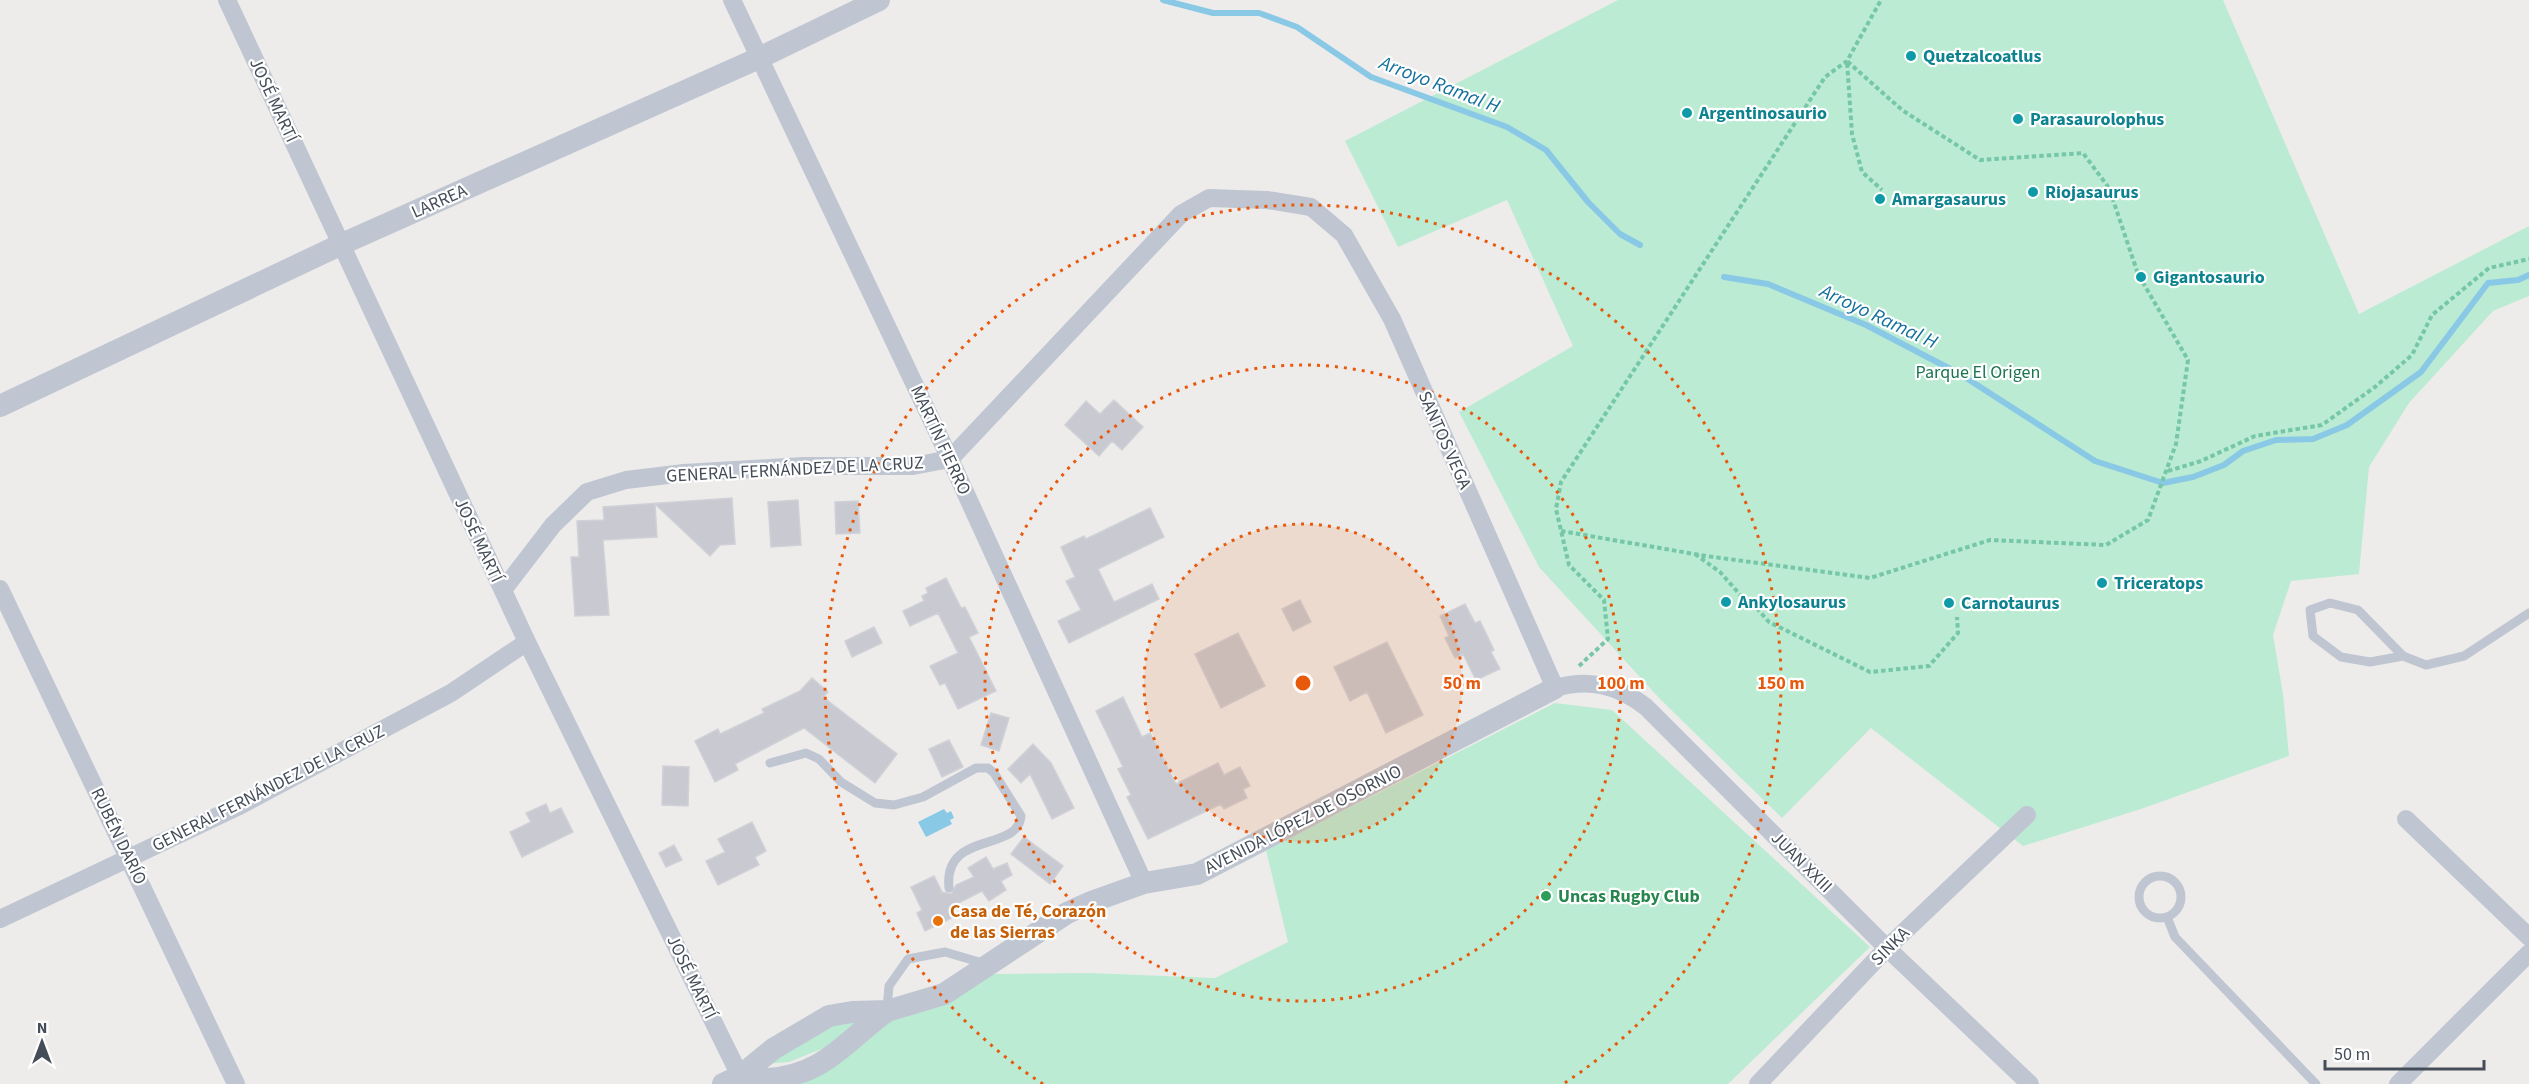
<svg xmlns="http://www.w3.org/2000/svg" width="2529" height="1084" font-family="'Source Sans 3',sans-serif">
<rect width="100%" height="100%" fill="#eeeceb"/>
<!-- green -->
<path fill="#bbebd3" d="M 1618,0 L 2223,0 L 2359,314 L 2529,226 L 2529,296 L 2493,311 L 2409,403 L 2369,467 L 2359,574 L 2291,581 L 2273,635 L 2283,694 L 2289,756 L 2141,809 L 2023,846 L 1871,728 L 1782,818 L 1661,700 L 1539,567 L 1459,412 L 1573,346 L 1507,200 L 1398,247 L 1345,141 Z
M 1555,703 L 1612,710 L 1870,947 L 1728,1084 L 788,1084 L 893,1018 L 993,974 L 1089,973 L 1215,978 L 1288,942 L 1266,850 Z
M 864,1017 L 834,1044 L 789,1062 L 765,1064 L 834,1021 Z"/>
<!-- water -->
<path fill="#8ac9e6" d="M 944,809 L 947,813 L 951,811 L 954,818 L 950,820 L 952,824 L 926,837 L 918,822 Z"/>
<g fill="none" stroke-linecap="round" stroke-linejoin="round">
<!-- stream -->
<path stroke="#8ac9e6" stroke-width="6" d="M 1163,0 L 1213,13 L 1259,13 L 1297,27 L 1371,77 L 1507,127 L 1546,150 L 1588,202 L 1620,234 L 1640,245
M 1724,277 L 1768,284 L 1866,325 L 1960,374 L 2095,461 L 2163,483 L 2193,477 L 2224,465 L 2243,451 L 2276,440 L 2313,439 L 2347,425 L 2421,372 L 2488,283 L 2518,280 L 2529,275"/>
</g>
<!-- building -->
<path fill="#c9cad1" stroke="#d0d1d7" stroke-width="1.5" d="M 1114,400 L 1143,427 L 1122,450 L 1112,441 L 1099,456 L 1065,425 L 1086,401 L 1100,414 Z
M 732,498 L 735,544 L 720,545 L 710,556 L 655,504 L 657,537 L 603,540 L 609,615 L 575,616 L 571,557 L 579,557 L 577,521 L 604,520 L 603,507 Z
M 798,500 L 801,545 L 771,547 L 768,502 Z
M 858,501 L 860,533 L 836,534 L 835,502 Z
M 1150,508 L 1164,537 L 1098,569 L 1114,602 L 1152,584 L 1159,599 L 1069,643 L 1058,621 L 1081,610 L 1066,581 L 1075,577 L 1061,547 L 1084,536 L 1086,539 Z
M 946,578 L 961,608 L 965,607 L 978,633 L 969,637 L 996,691 L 958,709 L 945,683 L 940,685 L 930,666 L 958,653 L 938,613 L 910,626 L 903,611 L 924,601 L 922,596 L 928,593 L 926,588 Z
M 1300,600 L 1311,622 L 1293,631 L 1282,609 Z
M 1465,604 L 1475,623 L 1480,621 L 1494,650 L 1491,652 L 1500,669 L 1476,680 L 1463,654 L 1455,658 L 1445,638 L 1449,636 L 1440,616 Z
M 874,627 L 882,643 L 852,657 L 845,641 Z
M 1238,633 L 1265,686 L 1221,708 L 1195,654 Z
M 1387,642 L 1423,715 L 1386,733 L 1367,692 L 1350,701 L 1334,667 Z
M 812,678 L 828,692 L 823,697 L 897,754 L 875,783 L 804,728 L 735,764 L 738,770 L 715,782 L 695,741 L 718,729 L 720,734 L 764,713 L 762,709 L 800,691 Z
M 1123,697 L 1142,737 L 1150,733 L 1176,784 L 1218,763 L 1224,775 L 1240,767 L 1250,786 L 1243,789 L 1247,798 L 1224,809 L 1221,804 L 1148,839 L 1127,797 L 1131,795 L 1118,769 L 1123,767 L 1096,711 Z
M 991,713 L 1009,718 L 999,751 L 981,745 Z
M 949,740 L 963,767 L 942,777 L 929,749 Z
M 1033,744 L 1051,763 L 1074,808 L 1052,819 L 1030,774 L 1021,783 L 1008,769 Z
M 663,766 L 689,767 L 688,806 L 662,805 Z
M 546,804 L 550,813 L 561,808 L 573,832 L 522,857 L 510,832 L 531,822 L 526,813 Z
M 752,822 L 766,851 L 755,857 L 759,865 L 718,885 L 706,861 L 725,852 L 718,839 Z
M 1024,837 L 1063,866 L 1050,884 L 1011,854 Z
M 674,845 L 682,860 L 666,867 L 659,853 Z
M 986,857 L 993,869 L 1007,863 L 1012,875 L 1001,881 L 1006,890 L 989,901 L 982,891 L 949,908 L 954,917 L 925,931 L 917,913 L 922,910 L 911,887 L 934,876 L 942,892 L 951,894 L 956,885 L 974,877 L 968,868 Z"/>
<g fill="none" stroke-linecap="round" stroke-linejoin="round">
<!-- path -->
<path stroke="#75c7a8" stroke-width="4" stroke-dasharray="4.5 3" stroke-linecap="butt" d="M 2168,471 L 2201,461 L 2255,436 L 2322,425 L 2375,387 L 2412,355 L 2432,315 L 2489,268 L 2529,259
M 1561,531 L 1706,556 L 1870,578 L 1990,540 L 2106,545 L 2148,520 L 2176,444 L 2188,360 L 2138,274 L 2109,188 L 2083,153 L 1980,160 L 1902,110 L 1847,61 L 1852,134 L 1862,172 L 1882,190
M 1695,554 L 1720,572 L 1743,598 L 1754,605 L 1769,622 L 1870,672 L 1929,666 L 1958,633 L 1957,617
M 1579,666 L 1608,639 L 1604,600 L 1569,565 L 1556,509 L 1561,482 L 1825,77 L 1847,61 L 1881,0"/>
<!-- service -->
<path stroke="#bfc6d1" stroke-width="9" d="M 2403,656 L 2370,662 L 2341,657 L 2313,636 L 2310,610 L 2330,603 L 2358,610 L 2403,656 L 2426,665 L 2464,656 L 2529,613
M 770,763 L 806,753 L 819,759 L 841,782 L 875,803 L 894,805 L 923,797 L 976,768 L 988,768 L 994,773 L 1021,816 C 1018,853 943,830 949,888
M2139 897a21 21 0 1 1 42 0a21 21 0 1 1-42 0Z
M 2167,917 L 2175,937 L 2316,1084
M 887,1009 L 889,986 L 908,959 L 945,952 L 986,964"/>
<!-- minor -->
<path stroke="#bfc6d1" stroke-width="18" d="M 227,0 L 527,642 L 740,1076
M 732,0 L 950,459 L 1144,883
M 0,589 L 236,1084
M 503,590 L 553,525 L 587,492 L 626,480 L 684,473 L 803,466 L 913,466 L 950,459 L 1181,214 L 1209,198 L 1267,200 L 1311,207 L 1344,235 L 1392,319 L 1555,688 C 1589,678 1618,685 1646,707 L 1887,948 L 2030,1084
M 2406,819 L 2529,937
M 0,919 L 241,805 L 451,693 L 527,642
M 1758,1084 L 1887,948 L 2027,815
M 2398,1084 L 2529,953"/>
<!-- tertiary -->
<path stroke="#bfc6d1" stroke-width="22" d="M 0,406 L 342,244 L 759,58 L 879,0
M 740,1076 C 749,1076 759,1079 768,1079 C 825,1075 845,1041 887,1011
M 723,1084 L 740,1076 L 773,1049 L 829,1016 L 852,1012 L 887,1011 L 944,994 L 1067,913 L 1091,902 L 1144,883 L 1197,874 L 1555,688"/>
</g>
<!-- distance rings -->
<circle cx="1303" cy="683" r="159" fill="#e8590c" fill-opacity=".12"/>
<g fill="none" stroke="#e8590c" stroke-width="3" stroke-dasharray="3 6">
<circle cx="1303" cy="683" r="159"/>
<circle cx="1303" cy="683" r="318"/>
<path d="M1043 1084A478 478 0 1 1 1563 1084"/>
</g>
<!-- markers -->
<g fill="#0f9aa8" stroke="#fff" stroke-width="2">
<circle cx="1911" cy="56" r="6"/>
<circle cx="1687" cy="113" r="6"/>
<circle cx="2018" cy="119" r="6"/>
<circle cx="2033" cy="192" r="6"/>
<circle cx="1880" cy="199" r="6"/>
<circle cx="2141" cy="277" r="6"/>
<circle cx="2102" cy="583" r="6"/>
<circle cx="1726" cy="602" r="6"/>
<circle cx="1949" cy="603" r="6"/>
</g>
<circle fill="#2e9e5b" stroke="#fff" stroke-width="2" cx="1546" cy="896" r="6"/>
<circle fill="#e8710a" stroke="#fff" stroke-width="2" cx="938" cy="921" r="6"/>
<g text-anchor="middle" stroke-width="4.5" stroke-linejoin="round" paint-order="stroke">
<!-- culture labels -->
<g font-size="18" font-weight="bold" fill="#0d838f" stroke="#fff" text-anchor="start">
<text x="1923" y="62">Quetzalcoatlus</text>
<text x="1699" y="119">Argentinosaurio</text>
<text x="2030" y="125">Parasaurolophus</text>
<text x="2045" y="198">Riojasaurus</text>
<text x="1892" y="205">Amargasaurus</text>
<text x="2153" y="283">Gigantosaurio</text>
<text x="2114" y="589">Triceratops</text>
<text x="1738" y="608">Ankylosaurus</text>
<text x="1961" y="609">Carnotaurus</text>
</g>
<!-- street labels -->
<g font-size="18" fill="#454d58" stroke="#fff">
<text transform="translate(274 100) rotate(65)" y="6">JOSÉ MARTÍ</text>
<text transform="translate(439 201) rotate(-24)" y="6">LARREA</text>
<text transform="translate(941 440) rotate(65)" y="6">MARTÍN FIERRO</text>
<text transform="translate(1445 440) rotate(66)" y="6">SANTOS VEGA</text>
<text transform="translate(795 469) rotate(-3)" y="6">GENERAL FERNÁNDEZ DE LA CRUZ</text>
<text transform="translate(479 540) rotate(65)" y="6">JOSÉ MARTÍ</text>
<text transform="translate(268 788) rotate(-27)" y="6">GENERAL FERNÁNDEZ DE LA CRUZ</text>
<text transform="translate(1303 819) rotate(-27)" y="6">AVENIDA LÓPEZ DE OSORNIO</text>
<text transform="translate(119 836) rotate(64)" y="6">RUBÉN DARÍO</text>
<text transform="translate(1802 862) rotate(45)" y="6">JUAN XXIII</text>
<text transform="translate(1890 946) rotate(-45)" y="6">SINKA</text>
<text transform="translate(692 977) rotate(64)" y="6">JOSÉ MARTÍ</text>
</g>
<!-- park labels -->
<g font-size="18" fill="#1b7451" stroke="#fff">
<text x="1978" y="378">Parque El Origen</text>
</g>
<!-- leisure labels -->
<g font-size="18" font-weight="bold" fill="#27864d" stroke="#fff" text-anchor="start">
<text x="1558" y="902">Uncas Rugby Club</text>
</g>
<!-- food labels -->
<g font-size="18" font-weight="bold" fill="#c56008" stroke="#fff" text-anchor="start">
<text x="950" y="917">Casa de Té, Corazón<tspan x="950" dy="21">de las Sierras</tspan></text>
</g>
<!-- water labels -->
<g font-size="20" font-style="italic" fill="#13709c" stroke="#fff">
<text transform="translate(1440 84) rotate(21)" y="7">Arroyo Ramal H</text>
<text transform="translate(1879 316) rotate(25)" y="7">Arroyo Ramal H</text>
</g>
</g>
<circle cx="1303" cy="683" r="9" fill="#e8590c" stroke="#fff" stroke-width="3"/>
<g font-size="18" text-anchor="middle" font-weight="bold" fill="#e8590c" stroke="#fff" stroke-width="4.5" stroke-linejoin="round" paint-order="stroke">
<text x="1462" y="689">50 m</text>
<text x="1621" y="689">100 m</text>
<text x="1781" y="689">150 m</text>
</g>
<!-- north arrow -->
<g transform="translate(42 1042)" stroke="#ffffff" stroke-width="4.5" paint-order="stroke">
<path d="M0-4.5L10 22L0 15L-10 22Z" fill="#454d58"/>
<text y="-9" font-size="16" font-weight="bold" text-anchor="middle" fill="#454d58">N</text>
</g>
<!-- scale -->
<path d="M2325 1060v9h159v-9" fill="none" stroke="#454d58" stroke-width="3"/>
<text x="2334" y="1060" font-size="18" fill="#454d58" stroke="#ffffff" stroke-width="4.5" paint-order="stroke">50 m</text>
</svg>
